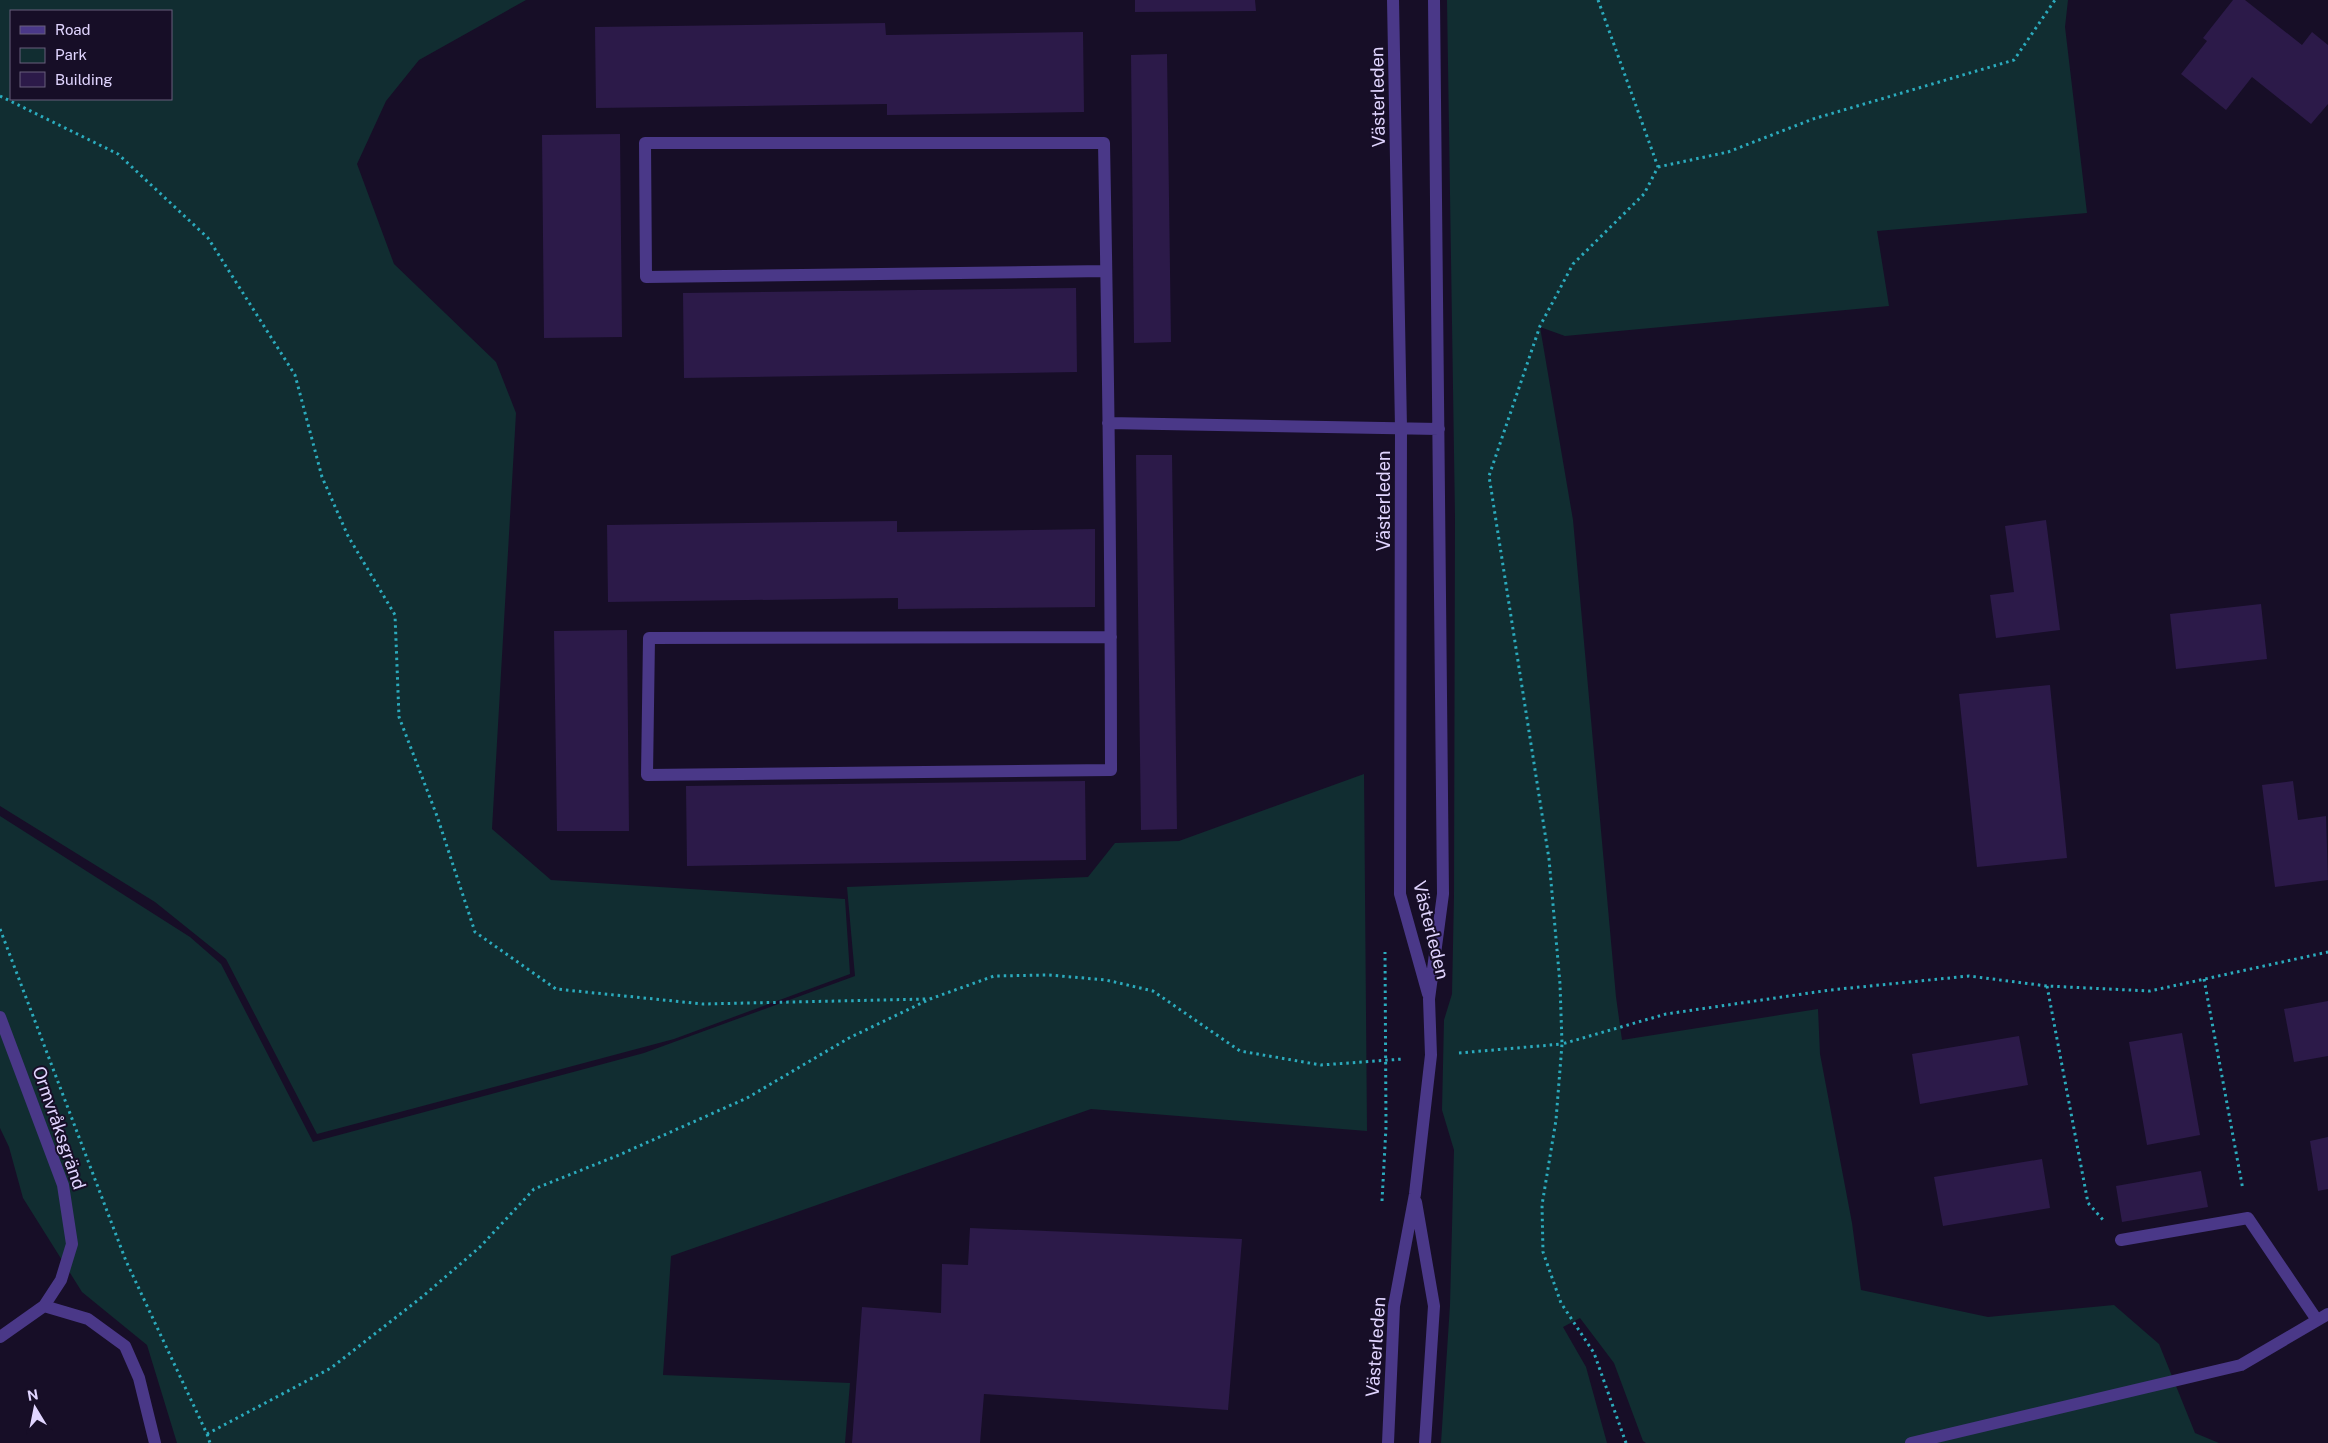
<svg xmlns="http://www.w3.org/2000/svg" width="2328" height="1443" font-family="'Public Sans',sans-serif">
<rect width="100%" height="100%" fill="#170e27"/>
<!-- green -->
<path fill="#112d31" fill-rule="evenodd" d="M 0,0 L 526,0 L 419,60 L 386,101 L 357,164 L 394,264 L 496,362 L 516,413 L 492,829 L 551,880 L 845,899 L 850,974 L 674,1039 L 317,1134 L 226,959 L 155,902 L 0,806 ZM 11,11 L 171,11 L 171,99 L 11,99 Z
M 1447,0 L 2068,0 L 2065,27 L 2087,213 L 1877,231 L 1889,306 L 1565,336 L 1540,327 L 1573,520 L 1616,997 L 1622,1040 L 1818,1009 L 1820,1054 L 1852,1223 L 1861,1290 L 1988,1317 L 2114,1305 L 2159,1344 L 2195,1433 L 2219,1443 L 1646,1443 L 1643,1441 L 1614,1363 L 1580,1318 L 1563,1327 L 1586,1367 L 1607,1443 L 1441,1443 L 1450,1305 L 1454,1150 L 1442,1110 L 1444,1020 L 1452,994 L 1454,896 L 1455,517 Z
M 1364,774 L 1367,1131 L 1091,1109 L 671,1256 L 663,1375 L 850,1383 L 845,1443 L 177,1443 L 147,1345 L 82,1292 L 23,1198 L 9,1147 L 0,1128 L 0,816 L 190,937 L 221,964 L 313,1142 L 644,1053 L 855,976 L 847,887 L 1088,877 L 1115,843 L 1179,841 Z"/>
<!-- building -->
<path fill="#2c1a49" d="M 1135,0 L 1255,0 L 1256,11 L 1135,12 Z
M 2233,0 L 2245,0 L 2302,45 L 2312,32 L 2328,45 L 2328,104 L 2311,124 L 2252,77 L 2226,110 L 2181,74 L 2207,41 L 2203,38 Z
M 885,23 L 886,35 L 1083,32 L 1084,112 L 887,115 L 887,104 L 596,108 L 595,27 Z
M 1167,54 L 1171,342 L 1134,343 L 1131,55 Z
M 620,134 L 622,337 L 544,338 L 542,135 Z
M 1076,288 L 1077,372 L 684,378 L 683,293 Z
M 1136,455 L 1172,455 L 1177,829 L 1141,830 Z
M 2046,520 L 2060,630 L 1996,638 L 1990,595 L 2014,592 L 2005,526 Z
M 897,521 L 897,532 L 1095,529 L 1095,607 L 898,609 L 898,598 L 608,602 L 607,525 Z
M 2261,604 L 2267,659 L 2176,669 L 2170,614 Z
M 627,630 L 629,831 L 557,831 L 554,631 Z
M 2050,685 L 2067,858 L 1977,867 L 1959,694 Z
M 1085,781 L 1086,860 L 687,866 L 686,786 Z
M 2293,781 L 2298,820 L 2326,816 L 2328,880 L 2275,887 L 2262,785 Z
M 2328,1001 L 2328,1056 L 2294,1062 L 2284,1009 Z
M 2182,1033 L 2200,1135 L 2147,1145 L 2129,1042 Z
M 2019,1036 L 2028,1085 L 1920,1104 L 1912,1054 Z
M 2328,1137 L 2328,1189 L 2318,1191 L 2310,1141 Z
M 2042,1159 L 2050,1208 L 1943,1226 L 1934,1177 Z
M 2201,1171 L 2208,1207 L 2122,1222 L 2116,1186 Z
M 970,1228 L 1242,1239 L 1228,1410 L 984,1394 L 980,1443 L 852,1443 L 862,1307 L 941,1313 L 942,1264 L 968,1265 Z"/>
<g fill="none" stroke-linecap="round" stroke-linejoin="round">
<!-- path -->
<path stroke="#2babbd" stroke-width="3" stroke-dasharray="2.5 4" stroke-linecap="butt" d="M 1598,0 L 1658,167 L 1644,194 L 1573,264 L 1540,326 L 1489,476 L 1549,859 L 1560,984 L 1562,1044 L 1666,1014 L 1830,990 L 1969,976 L 2047,986 L 2150,991 L 2328,952
M 0,96 L 118,154 L 208,238 L 295,375 L 322,477 L 348,536 L 395,615 L 399,717 L 437,816 L 475,932 L 556,989 L 703,1004 L 927,999
M 1658,167 L 1728,152 L 1813,119 L 2014,60 L 2055,0
M 0,929 L 126,1261 L 207,1434 L 331,1368 L 422,1297 L 480,1247 L 534,1189 L 619,1155 L 747,1098 L 849,1038 L 930,999 L 994,976 L 1049,975 L 1106,980 L 1153,991 L 1240,1051 L 1321,1065 L 1403,1059
M 2204,979 L 2243,1190
M 2047,986 L 2088,1203 L 2104,1221
M 1459,1053 L 1562,1044 L 1556,1120 L 1542,1205 L 1543,1252 L 1561,1303 L 1594,1353 L 1626,1443
M 1382,1201 L 1386,1127 L 1385,952
M 207,1434 L 210,1443"/>
<!-- minor -->
<path stroke="#4a3888" stroke-width="12" d="M 1393,0 L 1401,428 L 1400,894 L 1428,994
M 1106,271 L 646,277 L 645,143 L 1104,143 C 1108,352 1111,561 1111,770 L 647,775 L 649,638 L 1111,637
M 1108,423 L 1439,429
M 0,1017 L 63,1185 L 72,1244 L 61,1280 L 44,1306
M 1416,1202 L 1434,1306 L 1425,1443
M 2121,1240 L 2248,1218 L 2317,1320
M 0,1337 L 44,1306 L 88,1319 L 125,1346 L 139,1378 L 155,1443
M 1388,1443 L 1394,1306 L 1415,1194 L 1431,1055 L 1429,999 L 1443,894 L 1434,0
M 1911,1443 L 2241,1365 L 2328,1314"/>
</g>
<g text-anchor="middle" stroke-width="4" stroke-linejoin="round" paint-order="stroke">
<!-- street labels -->
<g font-size="18" fill="#e1d5ff" stroke="#170e27">
<text transform="translate(1378 97) rotate(-91)" y="6">Västerleden</text>
<text transform="translate(1384 501) rotate(-90)" y="6">Västerleden</text>
<text transform="translate(1431 930) rotate(76)" y="6">Västerleden</text>
<text transform="translate(59 1128) rotate(71)" y="6">Ormvråksgränd</text>
<text transform="translate(1376 1347) rotate(-86)" y="6">Västerleden</text>
</g>
</g>
<!-- legend -->
<rect x="10" y="10" width="162" height="90" fill="#170e27" stroke="#685e7d"/>
<rect x="20" y="26" width="25" height="8" fill="#4a3888" stroke="#685e7d"/>
<text x="55" y="35" font-size="15" fill="#e1d5ff">Road</text>
<rect x="20" y="48" width="25" height="15" fill="#112d31" stroke="#685e7d"/>
<text x="55" y="60" font-size="15" fill="#e1d5ff">Park</text>
<rect x="20" y="72" width="25" height="15" fill="#2c1a49" stroke="#685e7d"/>
<text x="55" y="85" font-size="15" fill="#e1d5ff">Building</text>
<!-- north arrow -->
<g transform="translate(35 1408) rotate(350)" stroke="#170e27" stroke-width="4" paint-order="stroke">
<path d="M0-4L9 19L0 12L-9 19Z" fill="#e1d5ff"/>
<text y="-8" font-size="14" font-weight="bold" text-anchor="middle" fill="#e1d5ff">N</text>
</g>
</svg>
